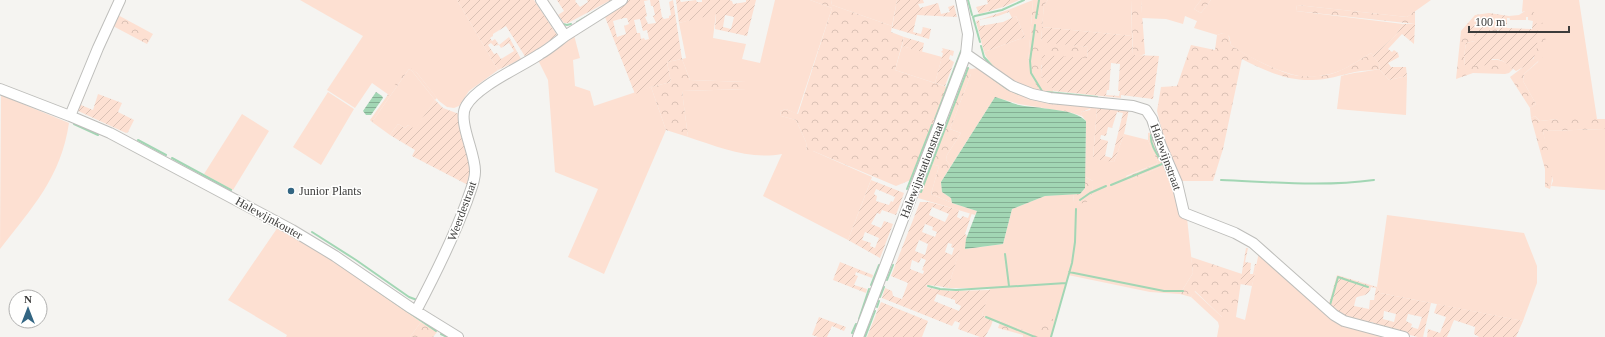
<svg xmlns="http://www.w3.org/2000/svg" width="1605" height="337" font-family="Georgia,serif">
<defs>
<pattern id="forest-crowns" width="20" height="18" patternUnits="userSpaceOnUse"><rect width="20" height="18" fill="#fde0d2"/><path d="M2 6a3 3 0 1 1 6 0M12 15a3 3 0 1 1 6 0" fill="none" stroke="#dac1b5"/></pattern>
<pattern id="garden-furrows" width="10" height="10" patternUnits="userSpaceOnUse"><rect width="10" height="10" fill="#fde0d2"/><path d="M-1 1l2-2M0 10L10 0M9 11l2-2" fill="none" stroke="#dac1b5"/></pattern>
<pattern id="water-rules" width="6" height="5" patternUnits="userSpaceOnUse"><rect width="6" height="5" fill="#a2d6b4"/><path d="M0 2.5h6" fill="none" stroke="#85af94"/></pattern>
</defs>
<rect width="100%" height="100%" fill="#f5f4f1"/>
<!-- grass -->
<path fill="#fde0d2" d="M 300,0 L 457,0 L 498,70 L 469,91 L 459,106 L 454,108 L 447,107 L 439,101 L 417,73 L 408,67 L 389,95 L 372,83 L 355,108 L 327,90 L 363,36 Z
M 775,0 L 810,0 L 832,8 L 797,114 L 786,109 L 780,111 L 781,116 L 796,120 L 806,142 L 807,151 L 813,151 L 872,177 L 848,240 L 763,196 L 782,154 C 749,160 719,147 688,137 L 682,91 L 746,89 L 746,82 L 690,80 L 682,59 L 686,58 L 679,23 L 716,13 L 713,38 L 746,44 L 742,59 L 760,63 Z
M 831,0 L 897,0 L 892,26 L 832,5 Z
M 1033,0 L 1028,64 L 1042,93 C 1024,86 991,72 984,52 L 1025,37 L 1016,16 L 1012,18 L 1008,10 Z
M 1048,0 L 1131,0 L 1132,36 L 1042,27 L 1044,5 Z
M 1141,0 L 1201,0 L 1194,9 L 1201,13 L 1211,0 L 1431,0 L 1407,17 L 1297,5 L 1296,11 L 1403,24 L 1396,35 L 1373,56 L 1371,53 C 1359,60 1344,71 1330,74 C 1321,76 1307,78 1299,76 C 1279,72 1247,57 1231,45 L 1229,36 L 1223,33 L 1217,35 L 1194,28 L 1197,21 L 1185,16 L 1183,24 L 1166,19 L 1142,18 Z
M 1523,0 L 1579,0 L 1597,119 L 1558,119 L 1540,121 L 1535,116 L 1531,118 L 1530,108 L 1536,104 L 1523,81 L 1524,74 L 1538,62 L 1545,33 L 1525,11 L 1522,12 Z
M 574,35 L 580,58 L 573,60 L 575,86 L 590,91 L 594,106 L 651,87 L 666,130 L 604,274 L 568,257 L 598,189 L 555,172 L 548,80 L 538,60 Z
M 902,46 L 942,57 L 935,83 L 895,70 Z
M 978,68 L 1020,93 L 1017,97 L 1055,105 L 1055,110 L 1019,104 L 995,97 L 951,166 L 946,160 L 947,155 L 961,133 L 950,129 L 971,74 L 971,69 Z
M 409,69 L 412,71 L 435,100 L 415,130 L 408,125 L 405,128 L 398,124 L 390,135 L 372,122 Z
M 1379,69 L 1389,80 L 1407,76 L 1406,115 L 1337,109 L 1341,76 C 1354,72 1367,72 1379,69 Z
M 328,92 L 354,109 L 321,165 L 293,147 Z
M 1,95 L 69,123 C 61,177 32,208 0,249 Z
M 1092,106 L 1097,107 L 1093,158 L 1114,162 L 1124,134 L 1148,140 L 1158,163 L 1126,176 L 1128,181 L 1165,165 L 1174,183 L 1181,218 L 1187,218 L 1193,273 L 1180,294 L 1150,292 L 1068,275 L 1056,319 L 1051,319 L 1032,334 L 1001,320 L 999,323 L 982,315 L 990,288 L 948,288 L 963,238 L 966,239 L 966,249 L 1003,244 L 1012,209 L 1045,196 L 1073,194 L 1074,202 L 1078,204 C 1094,198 1093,197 1093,181 L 1085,177 L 1086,121 L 1082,116 L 1081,112 L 1090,110 Z
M 242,114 L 269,131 L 233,190 L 204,174 Z
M 1605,129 L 1605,190 L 1551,186 L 1553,181 L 1543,131 Z
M 931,164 L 939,166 L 931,194 L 952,203 L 977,211 L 975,215 L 918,198 Z
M 1387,215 L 1524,233 L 1537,266 L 1537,283 L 1523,321 L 1380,293 L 1377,287 Z
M 278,227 L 339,263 L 421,322 L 410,337 L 286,337 L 287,335 L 228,300 Z
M 1259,252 L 1318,307 L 1391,337 L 1217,337 L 1219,326 L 1218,322 L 1191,297 L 1194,291 L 1222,317 L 1236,317 L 1245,320 Z"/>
<!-- forest -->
<path fill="url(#forest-crowns)" d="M 810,0 L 831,0 L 832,5 L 892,26 L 891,32 L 904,37 L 895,70 L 947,87 L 913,179 L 896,186 L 813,151 L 807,151 L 806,142 L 796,120 L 781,116 L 780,111 L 786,109 L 798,114 L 832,8 Z
M 1033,0 L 1048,0 L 1044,5 L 1041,41 L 1088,47 L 1087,58 L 1041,65 L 1041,75 L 1053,89 L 1054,97 L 1042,93 L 1029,75 L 1028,64 Z
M 1131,0 L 1141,0 L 1145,54 L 1139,56 L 1133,55 Z
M 1201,0 L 1211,0 L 1201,13 L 1194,9 Z
M 1297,5 L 1407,17 L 1415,11 L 1415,24 L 1296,11 Z
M 1530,10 C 1548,20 1545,36 1546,54 L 1524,74 L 1523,81 L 1536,104 L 1530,108 L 1510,77 C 1518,71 1526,65 1534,58 L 1533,21 L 1528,20 L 1528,17 L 1526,17 L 1526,20 L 1510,20 L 1509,16 L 1519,15 L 1525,11 Z
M 1489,13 L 1502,15 C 1502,23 1501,27 1495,33 L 1490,30 L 1486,23 L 1475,36 L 1475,41 L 1466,43 L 1464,56 L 1465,66 C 1482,63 1499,52 1513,69 L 1509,73 L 1505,74 L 1473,73 L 1456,79 L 1461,31 L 1475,15 Z
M 116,14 L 153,34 L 147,44 L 111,25 Z
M 1223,33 L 1228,34 L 1231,45 C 1245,55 1283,75 1300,76 C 1309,77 1323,76 1331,74 C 1345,70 1359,60 1371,53 L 1380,65 L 1379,69 C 1371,71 1363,70 1355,72 C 1341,75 1327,80 1312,80 C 1288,81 1263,70 1242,59 L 1223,149 L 1213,181 L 1182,181 L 1177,179 L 1161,142 L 1161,127 L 1157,111 L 1161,87 L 1177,86 L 1191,45 L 1215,50 L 1217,35 Z
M 682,59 L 690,80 L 746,82 L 746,89 L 682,91 L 688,137 L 666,130 L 651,87 L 671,82 L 667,62 Z
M 408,66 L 417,73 L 437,98 L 435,100 L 412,71 L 409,69 L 372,122 L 370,120 Z
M 967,67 L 971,69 L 971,74 L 950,129 L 961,133 L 947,155 L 946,160 L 951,166 L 941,182 L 942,192 L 951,198 L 952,203 L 931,194 L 939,166 L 931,164 Z
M 1020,93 L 1092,106 L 1092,108 L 1081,112 L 1082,116 L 1069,112 L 1055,110 L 1055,105 L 1016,97 Z
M 1535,116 L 1540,121 L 1558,119 L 1605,119 L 1605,129 L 1543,131 C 1547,150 1556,170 1550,189 L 1545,187 L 1545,169 L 1531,118 Z
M 1152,132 L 1154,141 L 1165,165 L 1128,181 L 1126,177 L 1158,163 L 1148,140 L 1148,133 Z
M 1085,177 L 1093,181 C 1093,195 1093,204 1075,204 L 1074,202 L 1073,194 L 1080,194 L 1085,188 Z
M 1191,257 L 1242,274 L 1236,317 L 1222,317 L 1195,291 L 1191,297 L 1180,294 L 1193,273 Z
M 1051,319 L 1056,319 L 1051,337 L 1023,337 L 1023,335 L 998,328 L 1001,320 L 1032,334 L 1044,321 Z
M 421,322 L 437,332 L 433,337 L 410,337 Z"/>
<!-- garden -->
<path fill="url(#garden-furrows)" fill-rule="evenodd" d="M 457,0 L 534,0 L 557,35 L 526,58 L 506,26 L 493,34 L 493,36 L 490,38 L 492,41 L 495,39 L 499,45 L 509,37 L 521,59 L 498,70 ZM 491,43 L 494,46 L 499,45 L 501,48 L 509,43 L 514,51 L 501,59 L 497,53 L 494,54 L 488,45 Z
M 557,0 L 576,0 L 575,1 L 580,7 L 588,2 L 587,0 L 611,0 L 568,23 L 564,23 L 558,15 L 564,11 Z
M 629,0 L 649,0 L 644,1 L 647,16 L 645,17 L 648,24 L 656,23 L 653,16 L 655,15 L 653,6 L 651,6 L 650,0 L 659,0 L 662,17 L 664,19 L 669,18 L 669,16 L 671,15 L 669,2 L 673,0 L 682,59 L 667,62 L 671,82 L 651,87 L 635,94 L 605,17 ZM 624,18 L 627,18 L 629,24 L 624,26 L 626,34 L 617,37 L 613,21 ZM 640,19 L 643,31 L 647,30 L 649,39 L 645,40 L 644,38 L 641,39 L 640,33 L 637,33 L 634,20 Z
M 676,0 L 680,0 L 681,2 L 696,0 L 697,2 L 702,2 L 702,0 L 729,0 L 732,1 L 733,4 L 746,2 L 746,0 L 756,0 L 747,36 L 715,29 L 716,14 L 679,23 ZM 725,15 L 734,17 L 731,29 L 723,27 Z
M 897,0 L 923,0 L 924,3 L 918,4 L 920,8 L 938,3 L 941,14 L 950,12 L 948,7 L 954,5 L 957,17 L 917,15 L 913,32 L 921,34 L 923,27 L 931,29 L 929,39 L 892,28 Z
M 987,0 L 1019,0 L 1003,7 L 979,14 L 976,7 L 988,4 Z
M 1008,10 L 1009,12 L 998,16 L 979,20 L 980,26 L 1003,22 L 1016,16 L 1025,37 L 984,52 L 976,21 Z
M 1502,15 L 1509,16 L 1510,18 L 1507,18 L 1507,28 L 1532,29 L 1533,20 L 1537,24 C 1537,49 1541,59 1516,71 C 1508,65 1503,58 1492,59 L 1490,64 L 1482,66 L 1465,66 L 1464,56 L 1466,43 L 1475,41 L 1475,36 L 1467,35 L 1467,29 L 1469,25 L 1478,22 L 1487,23 L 1490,30 L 1496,33 C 1501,27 1502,23 1502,15 Z
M 1403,24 L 1415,24 L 1414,44 L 1402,34 L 1388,49 L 1392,52 L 1394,50 L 1398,53 L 1399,57 L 1388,63 L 1391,67 L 1406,67 L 1407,76 L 1389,80 L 1379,69 L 1380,65 L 1373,56 L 1396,35 Z
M 1042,27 L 1132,36 L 1133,55 L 1159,56 L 1153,99 L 1121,95 L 1121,98 L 1054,91 L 1041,75 L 1042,55 L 1087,58 L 1088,47 L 1041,42 ZM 1111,63 L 1120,64 L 1118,91 L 1120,91 L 1119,96 L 1106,95 L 1107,90 L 1109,90 Z
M 904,37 L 924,43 L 922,52 L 902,46 Z
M 942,48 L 954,51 L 953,56 L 950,55 L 949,59 L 954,62 L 945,86 L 935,83 L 943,53 L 941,52 L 943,50 Z
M 87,89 L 81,105 L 93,110 L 98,94 L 122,103 L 118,112 L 134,120 L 128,132 L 126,133 L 76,110 L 83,90 Z
M 435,100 L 443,108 L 459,114 L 470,153 L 473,166 L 468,185 L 412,156 L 415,150 L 390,135 L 398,124 L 405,128 L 408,125 L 415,129 Z
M 1097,107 L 1129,109 L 1124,134 L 1114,162 L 1093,159 ZM 1117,112 L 1123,113 L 1112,158 L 1105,156 L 1108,141 L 1100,139 L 1101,135 L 1106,136 L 1108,127 L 1112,128 Z
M 871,180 L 904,193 L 896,215 L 882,210 L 880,214 L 877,213 L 871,224 L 881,228 L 884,221 L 893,224 L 880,258 L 848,240 ZM 876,189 L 895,197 L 893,202 L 891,201 L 889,205 L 876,201 L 877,196 L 874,194 ZM 865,232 L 879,238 L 875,248 L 870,246 L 871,243 L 862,240 Z
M 920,202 L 929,202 L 959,210 L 957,217 L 961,219 L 962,216 L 968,218 L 970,213 L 972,213 L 965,234 L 967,236 L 966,239 L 963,239 L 948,288 L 938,286 L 926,285 L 928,288 L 951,291 L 990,290 L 982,315 L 993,320 L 991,326 L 985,337 L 980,337 L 958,329 L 960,323 L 955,321 L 952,326 L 882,298 L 885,288 L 892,291 L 893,296 L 902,299 L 908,283 L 891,276 ZM 932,207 L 949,214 L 945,222 L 929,215 ZM 925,224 L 933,227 L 932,230 L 937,232 L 935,237 L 922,232 ZM 919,240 L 928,244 L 925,255 L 915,251 ZM 948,243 L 952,244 L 951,247 L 954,248 L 952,255 L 945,252 ZM 921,258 L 926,260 L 922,270 L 924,271 L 923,274 L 910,269 L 912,260 L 919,263 ZM 937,294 L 955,300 L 955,303 L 961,306 L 959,311 L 934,301 Z
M 1246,248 L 1248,248 L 1245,262 L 1251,263 L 1250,274 L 1253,274 L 1255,264 L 1257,264 L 1252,286 L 1240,284 Z
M 840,262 L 873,275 L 872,278 L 856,272 L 855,275 L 858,276 L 854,285 L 867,289 L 866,293 L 833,280 Z
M 1337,275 L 1377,287 L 1380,293 L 1431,303 L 1423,337 L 1418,337 L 1374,326 L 1373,322 L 1364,323 L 1351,319 L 1328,307 ZM 1371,287 L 1376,288 L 1374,300 L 1370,300 L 1369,309 L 1354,306 L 1356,298 C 1361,294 1368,298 1371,287 ZM 1384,311 L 1396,314 L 1394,322 L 1383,319 ZM 1408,314 L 1422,317 L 1418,329 L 1411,327 L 1412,324 L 1406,321 Z
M 881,302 L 928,321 L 922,337 L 867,337 Z
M 1437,304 L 1523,321 L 1516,337 L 1479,337 L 1474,334 L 1475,327 L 1454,320 L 1447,337 L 1427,337 L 1428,329 L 1440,333 L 1446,317 L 1434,313 Z
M 819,317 L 846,327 L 844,331 L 832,326 L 827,337 L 818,337 L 812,335 Z"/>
<!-- water -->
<path fill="url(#water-rules)" d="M 376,92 L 382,96 L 383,98 L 371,115 L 366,115 L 363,111 Z
M 995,97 C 1003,99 1011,103 1019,105 C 1037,109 1074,108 1086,121 L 1085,188 L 1080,194 L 1045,196 L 1012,209 L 1003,244 L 965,249 L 966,239 L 977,211 L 952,203 L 951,198 L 942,192 L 941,182 Z"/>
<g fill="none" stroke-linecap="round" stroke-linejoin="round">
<!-- stream -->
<path stroke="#a2d6b4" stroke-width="2" d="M 968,0 L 972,15
M 1036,18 L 1039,0
M 577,22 L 596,11
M 563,24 L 567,25 L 571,24
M 1035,25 L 1030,61 L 1031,73 L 1042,91
M 980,42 L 973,17 L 975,16 L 1002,10 L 1024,0
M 981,46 L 984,57 L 994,68
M 992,78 L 1006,88 L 1019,94
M 1047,92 L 1097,97
M 935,119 L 961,51
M 74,124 L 98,135
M 1151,135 C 1150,143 1155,151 1160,159
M 138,140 L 166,155
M 172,158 L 231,190
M 1221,180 C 1272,182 1323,187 1374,180
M 1111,185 L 1162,164
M 907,189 L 932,125
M 921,192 L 968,68
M 1080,200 L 1090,193 L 1106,186
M 312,232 L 356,260 L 409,297 L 417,300 L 418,298
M 1005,254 L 1009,286
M 1069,272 L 1164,291 L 1183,291
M 887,280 L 893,265
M 363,281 L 436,331
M 871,285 L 879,265
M 928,286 L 940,289 L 956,290 L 1066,283
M 880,297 L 884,287
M 1330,305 L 1338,277 L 1368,287
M 877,307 L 879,301
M 986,317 L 1035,337
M 859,319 L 869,289
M 852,333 L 856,324
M 441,334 L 447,337
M 865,337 L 875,311
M 1051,337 L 1072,263 L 1075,242 L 1076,209"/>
<defs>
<path id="minor" d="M 541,0 L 565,36 L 622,0
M 966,54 L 1012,86 L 1032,94 L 1050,98 L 1133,106 L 1146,110 L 1152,119 L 1161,146 L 1177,183 L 1184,213 L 1235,233 L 1253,243 L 1334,315 L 1344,321 L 1404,337
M 0,89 L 70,116 L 110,133 L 292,230 L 335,256 L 411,308 L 458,337
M 70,116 L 98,48 L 120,0
M 416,311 C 435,275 453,239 467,201 C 470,191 475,182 475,172 C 476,154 457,121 466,106 C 477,86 521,67 540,54 C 549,49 557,42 565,36
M 858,337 L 966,54 L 968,34 L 961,0"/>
</defs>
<!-- minor casing -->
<use href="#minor" stroke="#bebebb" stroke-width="12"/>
<!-- minor -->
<use href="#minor" stroke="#fff" stroke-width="10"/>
</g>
<!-- markers -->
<circle fill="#326582" stroke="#fffffe" stroke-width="1.5" cx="291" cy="191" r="4"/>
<g text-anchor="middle" stroke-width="3" stroke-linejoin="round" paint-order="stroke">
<!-- street labels -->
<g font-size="12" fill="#3c3c3b" stroke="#fffffe">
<text transform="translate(1166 157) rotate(70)" y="4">Halewijnstraat</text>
<text transform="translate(922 170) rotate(-69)" y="4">Halewijnstationstraat</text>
<text transform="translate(462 211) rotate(-70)" y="4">Weerdestraat</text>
<text transform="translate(269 218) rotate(29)" y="4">Halewijnkouter</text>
</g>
<!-- poi labels -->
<g font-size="12" fill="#3c3c3b" stroke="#fffffe" text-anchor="start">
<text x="299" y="195">Junior Plants</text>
</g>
</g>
<!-- north arrow -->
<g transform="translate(28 309)"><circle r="19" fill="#fffffe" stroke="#b1b1b0"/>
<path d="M0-3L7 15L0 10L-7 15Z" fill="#326582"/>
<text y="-6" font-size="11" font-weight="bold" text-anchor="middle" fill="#3c3c3b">N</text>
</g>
<!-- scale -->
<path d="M1469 26v6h100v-6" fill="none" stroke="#3c3c3b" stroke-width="2"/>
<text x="1475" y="26" font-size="12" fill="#3c3c3b" stroke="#fffffe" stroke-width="3" paint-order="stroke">100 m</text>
</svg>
